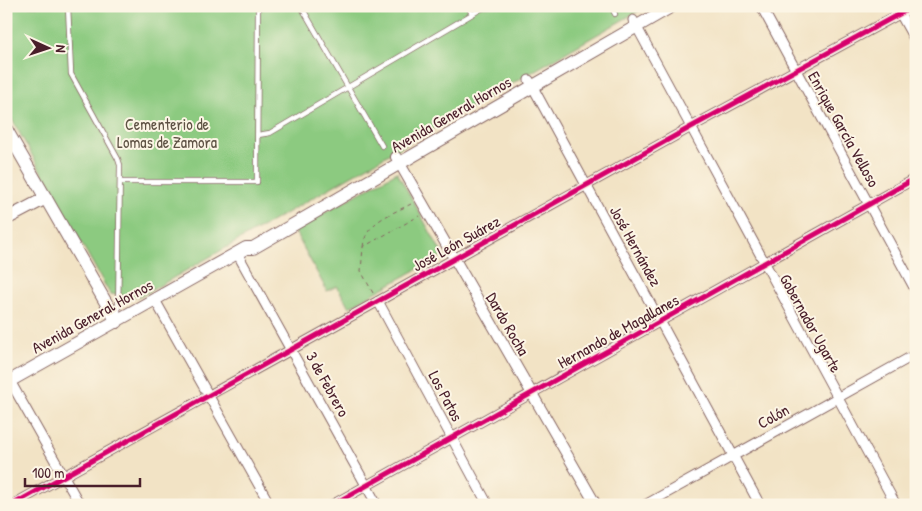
<svg xmlns="http://www.w3.org/2000/svg" width="922" height="511" font-family="'Patrick Hand',sans-serif">
<rect width="100%" height="100%" fill="#fcf5e5"/>
<filter id="ink" filterUnits="userSpaceOnUse"><feTurbulence type="fractalNoise" baseFrequency=".02" numOctaves="2"/><feDisplacementMap in="SourceGraphic" scale="10" xChannelSelector="R" yChannelSelector="G"/><feConvolveMatrix kernelMatrix="1 2 1 2 8 2 1 2 1" color-interpolation-filters="sRGB"/></filter>
<filter id="wash" filterUnits="userSpaceOnUse"><feTurbulence type="fractalNoise" baseFrequency=".0096" numOctaves="4" result="noise"/><feDisplacementMap in="SourceGraphic" scale="20" xChannelSelector="R" yChannelSelector="G"/><feGaussianBlur stdDeviation="1.12" result="paint"/><feColorMatrix in="noise" values="0 0 0 0 0 0 0 0 0 0 0 0 0 0 0 0 0 1.4 0 .05"/><feComposite in="paint" operator="in"/></filter>
<g filter="url(#wash)">
<rect width="100%" height="100%" fill="#f2e3c5"/>
<!-- green -->
<path fill="#8cca80" stroke="#6b7456" d="M 6,6 L 647,6 L 140,297 L 110,294 L 6,109 Z
M 397,172 L 443,255 L 349,307 L 337,286 L 327,291 L 294,230 Z"/>
</g>
<g filter="url(#ink)">
<g fill="none" stroke-linecap="round" stroke-linejoin="round">
<defs>
<path id="service" d="M 68,6 L 71,74 L 118,159 L 120,165 L 118,317
M 301,6 L 382,146
M 468,6 L 472,14
M 611,6 L 615,14
M 258,135 L 270,133 L 486,6
M 120,182 L 257,182 L 258,6"/>
<path id="minor" d="M 761,6 L 916,291
M 896,6 L 916,42
M 633,20 L 896,505
M 529,80 L 760,505
M 237,253 L 377,505
M 155,300 L 270,505
M 378,301 L 488,505
M 10,381 L 80,505
M 12,505 L 691,127 L 914,6
M 332,505 L 916,178
M 645,505 L 916,354"/>
<path id="tertiary" d="M 396,157 L 596,505"/>
<path id="secondary" d="M 6,129 L 117,322
M 6,219 L 46,198
M 6,383 L 246,248 L 253,248 L 672,6"/>
</defs>
<!-- service casing -->
<use href="#service" stroke="#856461" stroke-width="6"/>
<!-- minor casing -->
<use href="#minor" stroke="#856461" stroke-width="11"/>
<!-- tertiary casing -->
<use href="#tertiary" stroke="#856461" stroke-width="12"/>
<!-- secondary casing -->
<use href="#secondary" stroke="#856461" stroke-width="14"/>
<!-- path -->
<path stroke="#856461" stroke-width="1" stroke-dasharray="4 4" stroke-linecap="butt" d="M 363,247 C 366,221 390,215 411,204
M 373,293 L 361,271 L 363,247 L 419,216"/>
<!-- service -->
<use href="#service" stroke="#fff" stroke-width="4.5"/>
<!-- minor -->
<use href="#minor" stroke="#fff" stroke-width="9"/>
<!-- tertiary -->
<use href="#tertiary" stroke="#fff" stroke-width="10"/>
<!-- secondary -->
<use href="#secondary" stroke="#fff" stroke-width="12"/>
<defs>
<path id="cycleway" d="M 12,505 L 691,127 L 914,6
M 332,505 L 916,178"/>
</defs>
<!-- cycleway casing -->
<use href="#cycleway" stroke="#fcf5e5" stroke-width="8"/>
<!-- cycleway -->
<use href="#cycleway" stroke="#d6006c" stroke-width="5"/>
</g>
</g>
<g text-anchor="middle" stroke-width="4" stroke-linejoin="round" paint-order="stroke">
<!-- street labels -->
<g font-size="16" fill="#4a1f2b" stroke="#fcf5e5">
<text transform="translate(451 114) rotate(-30)" y="6">Avenida General Hornos</text>
<text transform="translate(844 129) rotate(61)" y="6">Enrique García Velloso</text>
<text transform="translate(456 243) rotate(-29)" y="6">José León Suárez</text>
<text transform="translate(636 246) rotate(61)" y="6">José Hernández</text>
<text transform="translate(92 316) rotate(-29)" y="6">Avenida General Hornos</text>
<text transform="translate(811 323) rotate(61)" y="6">Gobernador Ugarte</text>
<text transform="translate(508 324) rotate(60)" y="6">Dardo Rocha</text>
<text transform="translate(618 331) rotate(-29)" y="6">Hernando de Magallanes</text>
<text transform="translate(328 384) rotate(61)" y="6">3 de Febrero</text>
<text transform="translate(446 396) rotate(62)" y="6">Los Patos</text>
<text transform="translate(773 416) rotate(-29)" y="6">Colón</text>
</g>
<!-- park labels -->
<g font-size="16" fill="#5e5244" stroke="#fcf5e5">
<text x="167" y="130">Cementerio de<tspan x="167" dy="18">Lomas de Zamora</tspan></text>
</g>
</g>
<!-- margin -->
<rect width="922" height="511" fill="none" stroke="#fcf5e5" stroke-width="25"/>
<!-- north arrow -->
<g transform="translate(48 48) rotate(93)" stroke="#fcf5e5" stroke-width="4" paint-order="stroke">
<path d="M0-4L9 19L0 12L-9 19Z" fill="#4a1f2b"/>
<text y="-8" font-size="14" font-weight="bold" text-anchor="middle" fill="#4a1f2b">N</text>
</g>
<!-- scale -->
<path d="M25 478v8h115v-8" fill="none" stroke="#4a1f2b" stroke-width="2.5"/>
<text x="32" y="478" font-size="15" fill="#4a1f2b" stroke="#fcf5e5" stroke-width="4" paint-order="stroke">100 m</text>
</svg>
